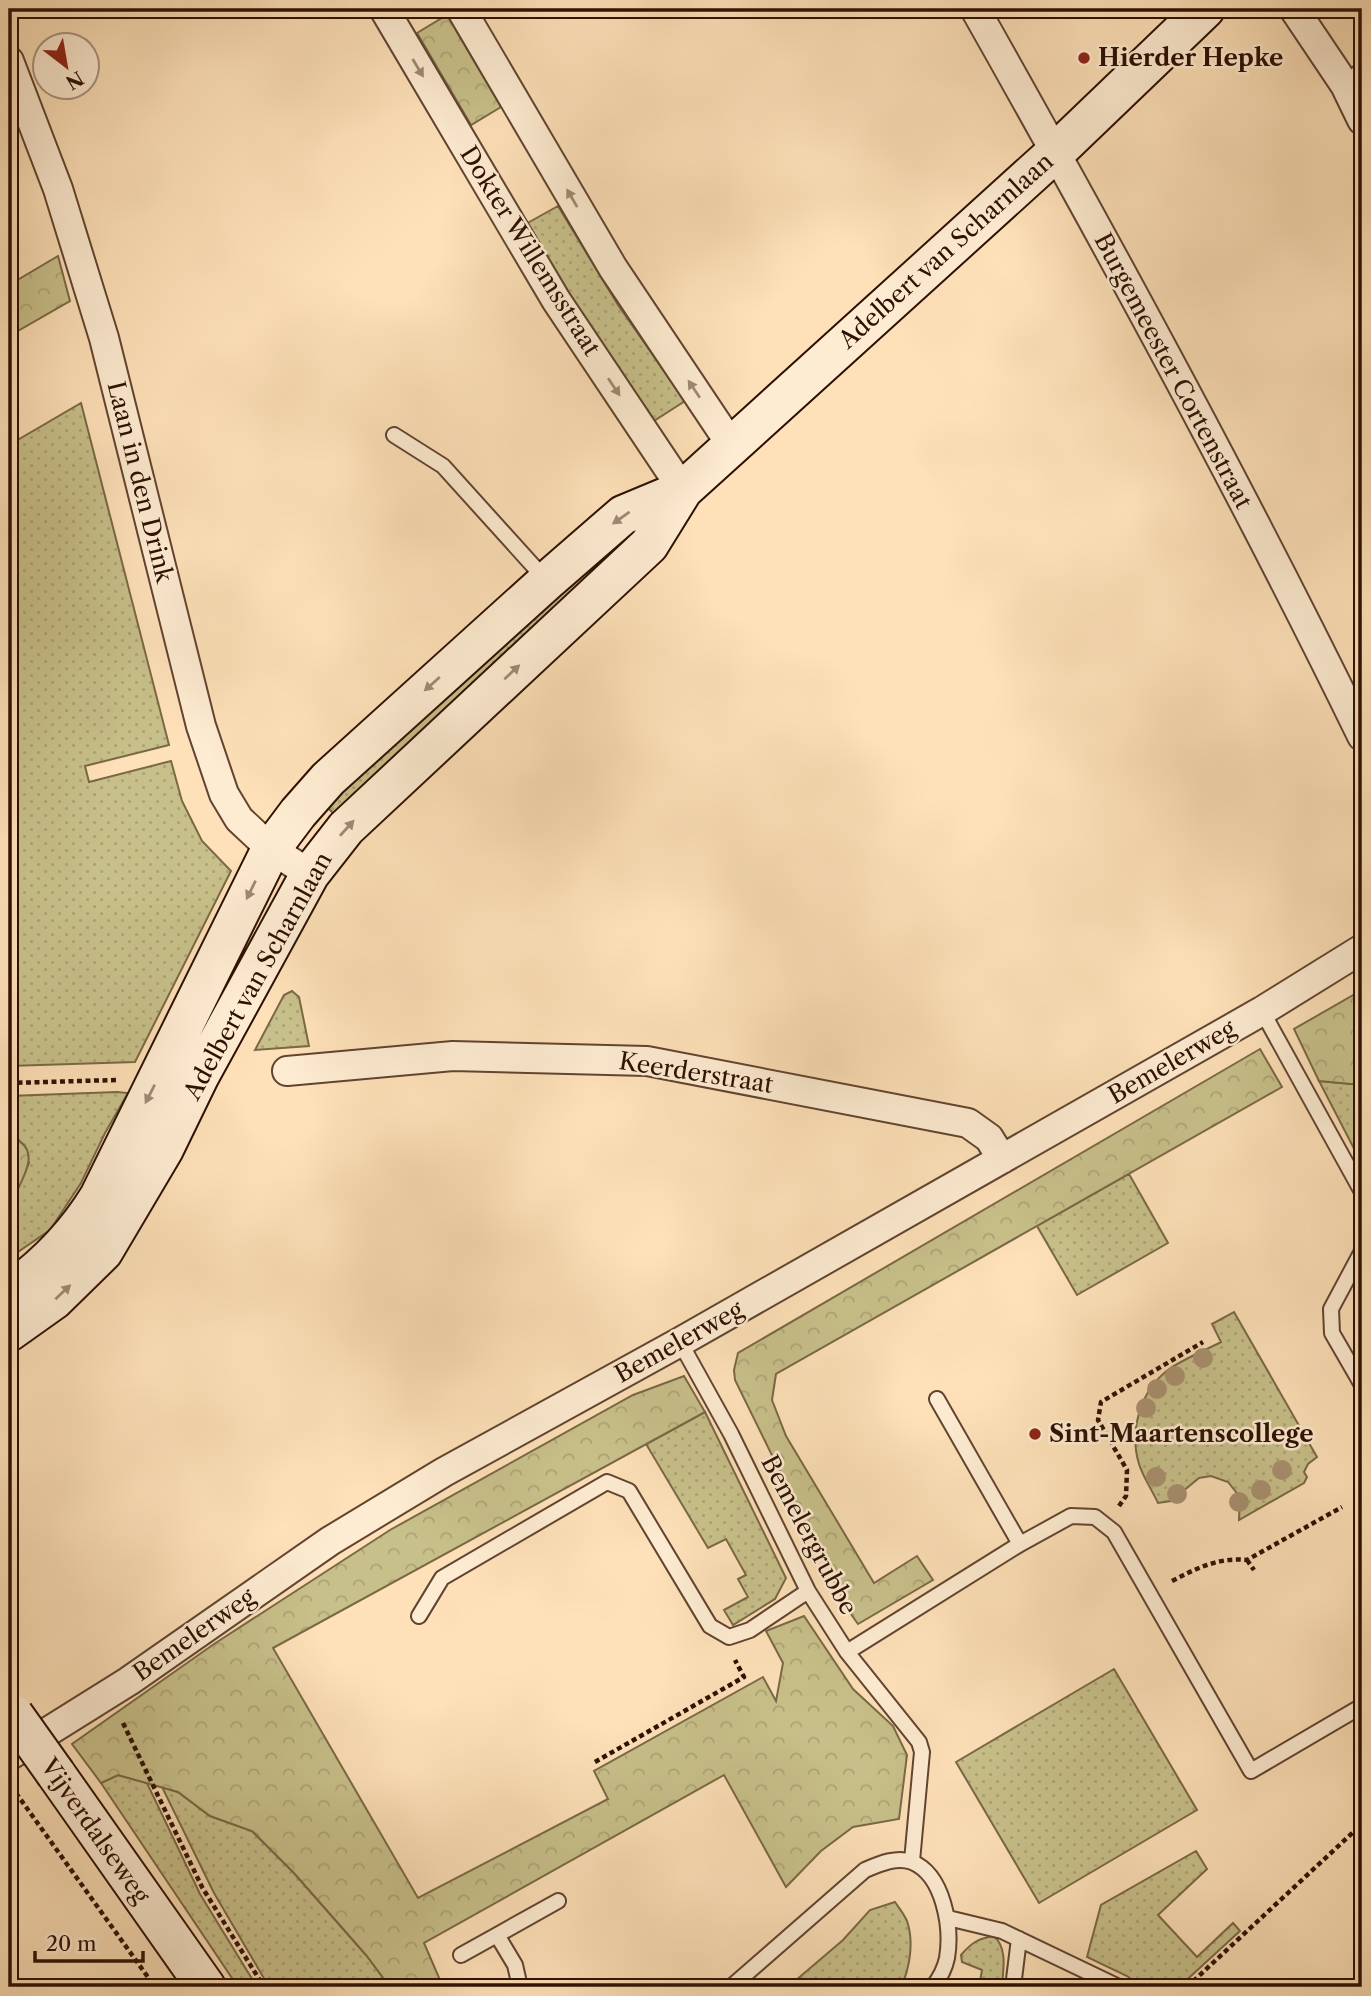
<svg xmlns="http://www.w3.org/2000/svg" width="1371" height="1996" font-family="'Libre Caslon Text',serif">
<defs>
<pattern id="grass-dots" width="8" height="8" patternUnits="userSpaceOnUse" patternTransform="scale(1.75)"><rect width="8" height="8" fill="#c8c08a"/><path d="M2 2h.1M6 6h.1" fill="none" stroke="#aca475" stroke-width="1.8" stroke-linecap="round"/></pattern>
<pattern id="forest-crowns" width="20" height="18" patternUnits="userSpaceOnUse" patternTransform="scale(1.75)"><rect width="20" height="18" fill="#c8c08a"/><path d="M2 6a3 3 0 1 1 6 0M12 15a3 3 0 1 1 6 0" fill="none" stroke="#aca475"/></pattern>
</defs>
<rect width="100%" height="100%" fill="#fee1b9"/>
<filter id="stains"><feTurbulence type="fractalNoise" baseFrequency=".00286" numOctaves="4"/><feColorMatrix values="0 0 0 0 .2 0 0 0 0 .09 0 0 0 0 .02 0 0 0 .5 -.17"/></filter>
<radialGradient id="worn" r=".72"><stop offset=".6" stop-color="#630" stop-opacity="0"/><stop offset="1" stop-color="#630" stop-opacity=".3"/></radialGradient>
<!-- grass -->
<path fill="url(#grass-dots)" stroke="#7a6846" stroke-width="2" d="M 558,206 L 618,305 L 685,401 L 649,424 L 524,225 Z
M 81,403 L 169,745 L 85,766 L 89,782 L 171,761 L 182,801 L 202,841 L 231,871 L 135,1062 L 9,1066 L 9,445 Z
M 660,500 L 669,511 L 340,820 L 324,804 Z
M 292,991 L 299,997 L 309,1046 L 255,1050 L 284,995 Z
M 1319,1081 L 1362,1085 L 1362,1164 Z
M 117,1092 L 128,1093 L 105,1133 L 81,1183 L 50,1230 L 9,1258 L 9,1206 L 29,1163 L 19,1140 L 9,1137 L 9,1096 Z
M 1129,1174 L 1168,1243 L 1077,1295 L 1037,1226 Z
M 1234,1312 L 1317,1457 L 1308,1464 L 1304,1472 L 1307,1477 L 1304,1483 L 1239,1520 L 1240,1497 L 1228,1482 L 1211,1476 L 1199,1478 L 1171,1501 L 1158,1503 C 1152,1490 1143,1477 1139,1464 C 1129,1431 1140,1391 1168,1370 C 1183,1359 1204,1351 1221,1342 L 1212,1324 Z
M 705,1412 L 786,1578 L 775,1599 L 733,1625 L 724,1610 L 748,1597 L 738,1579 L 746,1575 L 726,1539 L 708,1548 L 646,1444 Z
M 1114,1669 L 1197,1810 L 1039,1903 L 956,1762 Z
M 118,1775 L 147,1783 L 200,1894 L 257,1987 L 238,1987 L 101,1783 Z
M 162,1787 L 178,1792 L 210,1816 L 252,1831 L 294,1873 L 366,1955 L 390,1987 L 269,1987 L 214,1893 Z
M 1196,1851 L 1207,1869 L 1158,1915 L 1197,1957 L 1233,1923 L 1240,1931 L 1179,1987 L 1143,1987 L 1127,1976 L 1087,1957 L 1101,1905 Z
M 895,1902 C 899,1908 904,1914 907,1921 C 914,1941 910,1968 901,1987 L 788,1987 L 843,1940 L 870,1910 Z
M 994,1936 C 1008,1949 1003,1970 1002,1987 L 979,1987 L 982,1970 L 962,1962 L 961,1955 C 971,1943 979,1938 994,1936 Z"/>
<!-- forest -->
<path fill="url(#forest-crowns)" stroke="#7a6846" stroke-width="2" d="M 447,15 L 501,107 L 471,125 L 417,33 Z
M 58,256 L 70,301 L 9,336 L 9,285 Z
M 1362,990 L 1362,1085 L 1319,1081 L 1294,1029 Z
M 1260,1049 L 1282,1087 L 776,1374 L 772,1400 L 786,1436 L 874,1583 L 917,1556 L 933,1580 L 858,1624 L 848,1610 L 735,1380 L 734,1370 L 738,1353 Z
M 9,1137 C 47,1147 20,1183 9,1206 Z
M 684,1376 L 705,1412 L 273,1648 L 418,1898 L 608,1799 L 594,1771 L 763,1677 L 776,1701 L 783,1663 L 766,1631 L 804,1616 L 853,1689 L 893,1726 L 907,1755 L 899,1819 L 853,1827 L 821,1851 L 786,1887 L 724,1775 L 424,1943 L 443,1987 L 390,1987 L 366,1955 L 294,1873 L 252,1831 L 210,1816 L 178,1792 L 118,1775 L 101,1783 L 72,1744 L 214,1644 L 390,1530 L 633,1395 Z"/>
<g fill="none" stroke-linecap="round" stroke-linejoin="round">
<defs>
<path id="lane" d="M 1345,85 L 1362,69
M 394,435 L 443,466 L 546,580
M 1262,1011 L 1362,1192
M 1362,1251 L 1331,1309 L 1332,1333 L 1362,1385
M 680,1342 L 731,1434 L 808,1591 L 847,1652 L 919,1742 L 922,1752 L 912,1861
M 937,1399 L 1020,1544
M 419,1616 L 442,1578 L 607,1482 L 629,1491 L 710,1626 L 729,1637 L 750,1630 L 808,1591
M 847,1652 L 1020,1544 L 1071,1516 L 1095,1517 L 1114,1532 L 1251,1771 L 1362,1706
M 948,1918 L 1002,1931 L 1119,1987
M 497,1935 L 558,1901
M 461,1955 L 497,1935 L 515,1965 L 520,1987
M 731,1987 L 865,1870 C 879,1864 897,1856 912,1862 C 944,1875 952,1928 947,1958 C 945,1968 939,1979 933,1987
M 1013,1987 L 1019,1939"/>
<path id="street" d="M 384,9 L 556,300 L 683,490
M 461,9 L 613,268 L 732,446
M 975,9 C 1110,248 1242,490 1362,736
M 1294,9 L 1345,85 L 1362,120
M 9,61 L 58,189 L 104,338 L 201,726 L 224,794 L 239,819 L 271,849 L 310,874
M 287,1071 L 453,1056 L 647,1061 L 968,1123 L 989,1138 L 1002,1159
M 9,1756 L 129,1681 L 330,1541 L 444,1472 L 680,1342 L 1262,1011 L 1362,949"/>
<path id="secondary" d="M 9,1292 C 46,1266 75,1236 99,1197 L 271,849 L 298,813 L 328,779 L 547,581 L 623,515 L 683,490
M 9,1332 L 54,1300 L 103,1252 L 164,1149 L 199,1077 L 310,874 L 346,828 L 649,545 L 683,490 L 1056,152 L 1205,9
M 56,1774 L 206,1987"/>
</defs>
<!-- lane casing -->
<use href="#lane" stroke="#614430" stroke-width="18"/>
<!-- street casing -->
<use href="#street" stroke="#614430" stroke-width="32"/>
<!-- secondary casing -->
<use href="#secondary" stroke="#2d1003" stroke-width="42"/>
<!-- path -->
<path stroke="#2d1003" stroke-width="4.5" stroke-dasharray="5 3.5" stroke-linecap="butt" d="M 9,1083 L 116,1080
M 1119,1506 L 1126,1496 L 1127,1470 L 1098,1420 L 1101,1402 L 1203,1342
M 1247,1560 L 1254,1570
M 1172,1581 C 1197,1568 1219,1557 1247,1560 L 1342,1507
M 123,1723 L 202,1887 L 264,1987
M 595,1762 L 744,1677 L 735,1660
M 11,1786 L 155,1987
M 1187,1987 L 1362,1824"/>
<!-- lane -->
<use href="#lane" stroke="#feecd2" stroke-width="14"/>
<!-- street -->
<use href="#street" stroke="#feecd2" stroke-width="28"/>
<!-- secondary -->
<use href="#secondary" stroke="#feecd2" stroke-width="38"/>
<defs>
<path id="secondary-bridge" d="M 14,1715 L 56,1774"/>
</defs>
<!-- secondary-bridge casing -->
<use href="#secondary-bridge" stroke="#2d1003" stroke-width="42" stroke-linecap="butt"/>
<!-- secondary-bridge -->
<use href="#secondary-bridge" stroke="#feecd2" stroke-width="38"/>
</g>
<!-- trees -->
<g fill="#a9906f">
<circle cx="1203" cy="1358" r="10"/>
<circle cx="1175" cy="1376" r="10"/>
<circle cx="1157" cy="1389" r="10"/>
<circle cx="1146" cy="1408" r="10"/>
<circle cx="1282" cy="1470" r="10"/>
<circle cx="1156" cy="1477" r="10"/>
<circle cx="1261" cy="1490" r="10"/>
<circle cx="1177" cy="1494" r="10"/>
<circle cx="1239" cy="1502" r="10"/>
</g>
<!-- one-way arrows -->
<defs><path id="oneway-solid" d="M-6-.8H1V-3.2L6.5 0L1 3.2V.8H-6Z" transform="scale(1.75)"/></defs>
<g fill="#a08975">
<use href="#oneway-solid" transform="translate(418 68) rotate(59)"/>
<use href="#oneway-solid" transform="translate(572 198) rotate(-120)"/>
<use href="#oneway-solid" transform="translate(614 387) rotate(56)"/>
<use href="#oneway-solid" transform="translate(694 389) rotate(-124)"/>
<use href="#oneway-solid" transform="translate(621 518) rotate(145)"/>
<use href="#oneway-solid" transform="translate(512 672) rotate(-43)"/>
<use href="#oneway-solid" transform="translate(432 684) rotate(138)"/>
<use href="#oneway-solid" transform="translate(347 828) rotate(-48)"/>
<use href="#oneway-solid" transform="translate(251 890) rotate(116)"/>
<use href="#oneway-solid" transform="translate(150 1094) rotate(117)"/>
<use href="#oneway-solid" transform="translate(63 1292) rotate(-43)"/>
</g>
<!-- markers -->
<g fill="#8f2418" stroke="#feecd2" stroke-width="2.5">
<circle cx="1084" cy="58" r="7"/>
<circle cx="1035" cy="1434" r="7"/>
</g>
<g text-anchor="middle" stroke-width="5" stroke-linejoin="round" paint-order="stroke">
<!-- poi labels -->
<g font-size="24" font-weight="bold" fill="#2d1003" stroke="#feecd2" text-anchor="start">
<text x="1098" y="66">Hierder Hepke</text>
<text x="1049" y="1442">Sint-Maartenscollege</text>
</g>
<!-- street labels -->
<g font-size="24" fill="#2d1003" stroke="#feecd2">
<text transform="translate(530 251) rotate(58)" y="8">Dokter Willemsstraat</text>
<text transform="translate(946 251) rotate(-42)" y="8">Adelbert van Scharnlaan</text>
<text transform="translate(1173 371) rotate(62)" y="8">Burgemeester Cortenstraat</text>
<text transform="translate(140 482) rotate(76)" y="8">Laan in den Drink</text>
<text transform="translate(258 976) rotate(-61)" y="8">Adelbert van Scharnlaan</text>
<text transform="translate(1172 1062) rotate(-30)" y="8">Bemelerweg</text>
<text transform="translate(696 1073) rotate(9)" y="8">Keerderstraat</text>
<text transform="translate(679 1342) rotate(-29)" y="8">Bemelerweg</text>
<text transform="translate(809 1535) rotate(62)" y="8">Bemelergrubbe</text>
<text transform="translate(194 1635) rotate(-35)" y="8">Bemelerweg</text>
<text transform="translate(95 1831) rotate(55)" y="8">Vijverdalseweg</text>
</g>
</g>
<!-- margin -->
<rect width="1371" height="1996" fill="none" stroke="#fee1b9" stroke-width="35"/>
<rect x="10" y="10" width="1350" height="1975" fill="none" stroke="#2d1003" stroke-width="3.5"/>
<rect x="18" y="18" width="1336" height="1961" fill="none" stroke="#2d1003" stroke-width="2"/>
<!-- north arrow -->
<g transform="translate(66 66) rotate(149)"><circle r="33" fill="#feecd2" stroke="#aa947f" stroke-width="2"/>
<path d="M0-5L12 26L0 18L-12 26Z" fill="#8f2418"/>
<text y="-10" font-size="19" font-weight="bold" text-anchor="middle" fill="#2d1003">N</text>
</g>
<!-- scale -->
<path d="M35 1951v10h108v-10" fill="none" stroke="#2d1003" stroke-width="3.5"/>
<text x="46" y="1951" font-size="21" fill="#2d1003" stroke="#feecd2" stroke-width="5" paint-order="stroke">20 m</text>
<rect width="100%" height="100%" filter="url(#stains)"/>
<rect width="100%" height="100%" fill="url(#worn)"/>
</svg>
